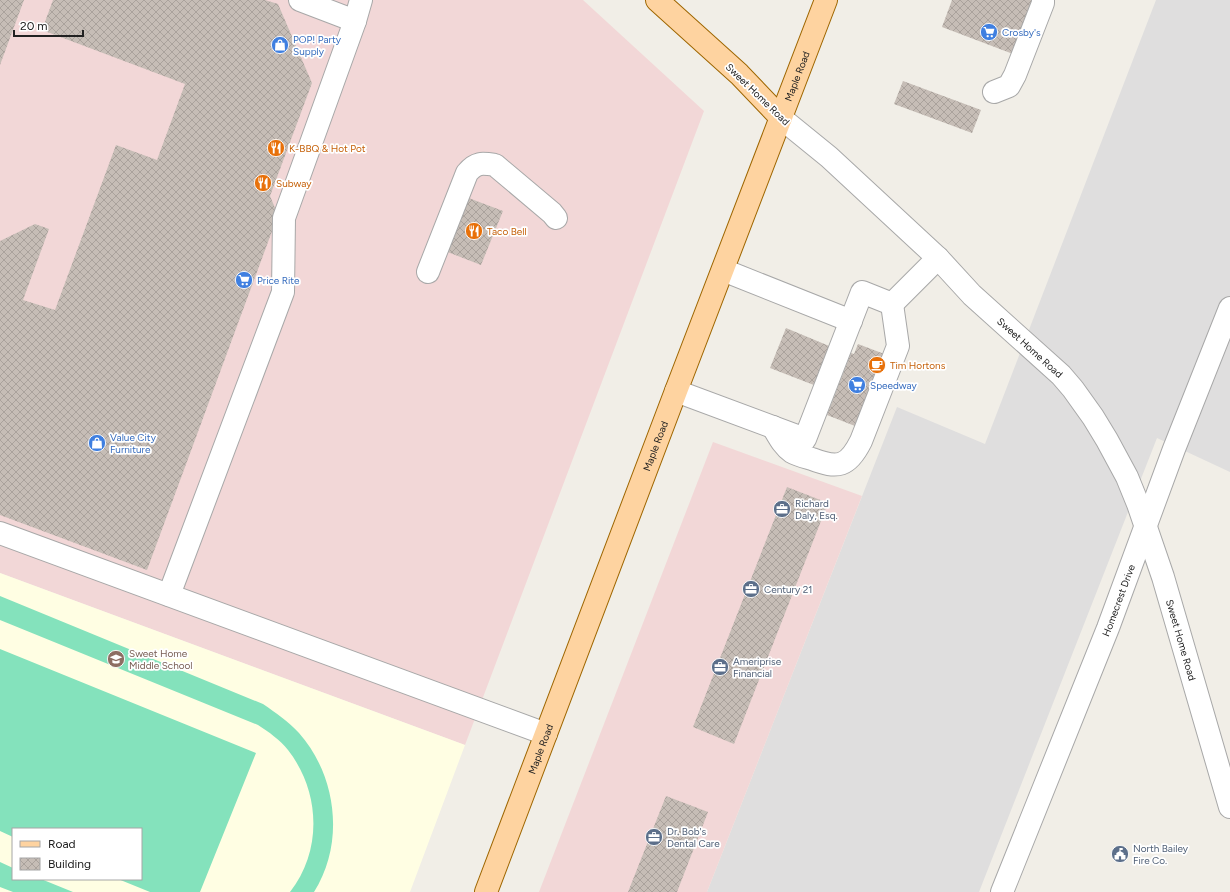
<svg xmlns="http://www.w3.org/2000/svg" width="1230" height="892" font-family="Figtree,sans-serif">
<defs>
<pattern id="building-cross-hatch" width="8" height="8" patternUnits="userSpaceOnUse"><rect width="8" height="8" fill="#c6bdb6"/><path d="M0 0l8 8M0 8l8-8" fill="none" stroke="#aaa29c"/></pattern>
</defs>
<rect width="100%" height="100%" fill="#f1eee7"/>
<!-- residential -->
<path fill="#dfdede" d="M 1156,0 L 1230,0 L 1230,472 L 1157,438 L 979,892 L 707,892 L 897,407 L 985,444 Z"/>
<!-- commercial -->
<path fill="#f2d7d7" d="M 0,0 L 583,0 L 704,111 L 465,745 L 0,573 Z
M 713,442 L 862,496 L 707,892 L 539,892 Z"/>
<!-- education -->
<path fill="#fffee3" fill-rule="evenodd" d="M 0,573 L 465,745 L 410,892 L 0,892 ZM 13,829 L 141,829 L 141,879 L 13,879 Z"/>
<!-- pitch -->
<path fill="#84e2bc" d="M 0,596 L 263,704 C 276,713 288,721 299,733 C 337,776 345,843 314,892 L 290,892 C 323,850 320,791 288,750 C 280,740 269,732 258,725 L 0,620 Z
M 0,649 L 256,753 L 200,892 L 150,892 L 118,879 L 141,879 L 141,829 L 13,829 L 13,837 L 0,831 Z
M 0,862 L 13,868 L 13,879 L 41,879 L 73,892 L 13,892 L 0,887 Z"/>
<!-- building -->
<path fill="url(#building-cross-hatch)" d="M 0,0 L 24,0 L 0,65 Z
M 53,0 L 265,0 L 278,4 L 312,83 L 270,196 L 278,215 L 147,570 L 0,515 L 0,241 L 35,224 L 49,229 L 23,300 L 55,310 L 116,145 L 157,160 L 185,84 L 42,30 Z
M 952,0 L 1033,0 L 1013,54 L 942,27 Z
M 903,81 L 981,110 L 972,133 L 894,104 Z
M 466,197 L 503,211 L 481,265 L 445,251 Z
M 786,328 L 834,348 L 819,387 L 770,368 Z
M 858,344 L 887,355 L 860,428 L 827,415 L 851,353 L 854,354 Z
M 787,487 L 828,503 L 734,744 L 693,727 Z
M 666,796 L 708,812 L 677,892 L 628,892 Z"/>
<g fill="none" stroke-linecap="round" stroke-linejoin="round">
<defs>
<g id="minor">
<path d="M 300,0 L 355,21"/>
<path d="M 994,92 L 1009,86 L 1015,75 L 1043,3 L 1043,0"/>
<path id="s1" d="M 781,118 L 829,157 L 938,258 L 972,295 L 1061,375 L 1073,389 L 1093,417 L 1107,440 L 1127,477 L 1138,504 L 1163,577 L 1230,807"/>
<path d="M 723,270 L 851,321"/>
<path d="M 428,272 L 467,173 C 476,162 482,163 495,165 L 552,213 L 556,218"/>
<path d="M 892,304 L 938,258"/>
<path d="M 676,391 L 805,439 L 862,292 L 892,304"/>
<path d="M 773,427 C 778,435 783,446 792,452 C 797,455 805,457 812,459 C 838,469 848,467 861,441 L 898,346 L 892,304"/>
<path d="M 0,533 L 546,734"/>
<path d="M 169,595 L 283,292 L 284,218 L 355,21 L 361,0"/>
<path id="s2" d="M 1002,892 L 1108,628 L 1174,449 L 1230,308"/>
</g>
<g id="major">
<path d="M 657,0 L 739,74 L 781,118"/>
<path id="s3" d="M 486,892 L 676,391 L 826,0"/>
</g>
</defs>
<!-- minor casing -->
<use href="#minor" stroke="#a8a8a8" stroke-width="24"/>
<!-- major casing -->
<use href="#major" stroke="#9e6600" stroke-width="24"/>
<!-- minor -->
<use href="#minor" stroke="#fff" stroke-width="22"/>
<!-- major -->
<use href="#major" stroke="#fed3a0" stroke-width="22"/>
</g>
<!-- icons -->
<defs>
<symbol id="supermarket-disc" viewBox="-11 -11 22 22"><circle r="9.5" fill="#3f7fe0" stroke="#fff"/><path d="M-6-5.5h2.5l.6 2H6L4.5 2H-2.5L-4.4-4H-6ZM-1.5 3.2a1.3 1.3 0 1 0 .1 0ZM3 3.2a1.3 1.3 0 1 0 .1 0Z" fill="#fff"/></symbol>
<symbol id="shop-disc" viewBox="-11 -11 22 22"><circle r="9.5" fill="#3f7fe0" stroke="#fff"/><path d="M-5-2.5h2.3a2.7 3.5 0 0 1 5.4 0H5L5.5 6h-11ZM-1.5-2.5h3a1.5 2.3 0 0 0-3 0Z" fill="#fff"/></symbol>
<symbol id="restaurant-disc" viewBox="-11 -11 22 22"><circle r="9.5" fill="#e8710a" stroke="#fff"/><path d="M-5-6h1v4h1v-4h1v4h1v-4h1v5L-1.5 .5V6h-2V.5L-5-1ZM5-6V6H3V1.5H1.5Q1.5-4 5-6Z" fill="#fff"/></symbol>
<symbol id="cafe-disc" viewBox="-11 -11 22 22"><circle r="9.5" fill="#e8710a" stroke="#fff"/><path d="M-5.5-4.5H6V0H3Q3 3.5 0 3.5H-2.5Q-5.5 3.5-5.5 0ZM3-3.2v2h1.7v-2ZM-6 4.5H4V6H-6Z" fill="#fff"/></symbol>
<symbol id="office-disc" viewBox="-11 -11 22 22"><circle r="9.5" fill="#5c6f8a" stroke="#fff"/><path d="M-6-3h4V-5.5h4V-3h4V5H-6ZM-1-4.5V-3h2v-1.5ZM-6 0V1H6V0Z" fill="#fff"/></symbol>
<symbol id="school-disc" viewBox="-11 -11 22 22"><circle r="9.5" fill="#8d6e63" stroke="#fff"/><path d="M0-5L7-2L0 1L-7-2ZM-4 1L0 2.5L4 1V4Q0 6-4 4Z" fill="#fff"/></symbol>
<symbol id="civic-disc" viewBox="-11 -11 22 22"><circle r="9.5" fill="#5c6f8a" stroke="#fff"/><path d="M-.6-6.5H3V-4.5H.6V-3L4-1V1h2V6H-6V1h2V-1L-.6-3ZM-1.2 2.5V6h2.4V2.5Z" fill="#fff"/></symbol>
</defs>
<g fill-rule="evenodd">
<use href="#supermarket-disc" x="979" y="22" width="20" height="20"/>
<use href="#shop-disc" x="270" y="35" width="20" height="20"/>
<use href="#restaurant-disc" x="266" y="138" width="20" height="20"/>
<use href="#restaurant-disc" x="253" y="173" width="20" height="20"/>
<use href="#restaurant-disc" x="464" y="221" width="20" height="20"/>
<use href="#supermarket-disc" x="234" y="270" width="20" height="20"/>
<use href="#cafe-disc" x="867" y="355" width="20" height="20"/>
<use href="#supermarket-disc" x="847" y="375" width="20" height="20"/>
<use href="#shop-disc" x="87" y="433" width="20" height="20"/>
<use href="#office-disc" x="772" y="499" width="20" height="20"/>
<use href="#office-disc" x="741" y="579" width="20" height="20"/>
<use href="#school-disc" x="106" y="649" width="20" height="20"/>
<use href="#office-disc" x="710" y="657" width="20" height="20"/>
<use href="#office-disc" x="644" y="827" width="20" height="20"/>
<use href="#civic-disc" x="1110" y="844" width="20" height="20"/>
</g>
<g text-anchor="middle" stroke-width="3.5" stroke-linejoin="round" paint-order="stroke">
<!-- shop labels -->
<g font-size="10" fill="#366cbe" stroke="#fff" text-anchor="start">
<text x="1002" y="36">Crosby's</text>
<text x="293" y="43">POP! Party<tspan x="293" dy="12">Supply</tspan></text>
<text x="257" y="284">Price Rite</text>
<text x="870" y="389">Speedway</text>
<text x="110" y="441">Value City<tspan x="110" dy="12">Furniture</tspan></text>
</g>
<!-- street labels -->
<g font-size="10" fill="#212121" stroke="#fff">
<text dy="4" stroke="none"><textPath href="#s3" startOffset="873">Maple Road</textPath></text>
<text transform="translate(758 94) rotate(44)" y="4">Sweet Home Road</text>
<text dy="4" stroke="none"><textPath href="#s1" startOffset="339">Sweet Home Road</textPath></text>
<text dy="4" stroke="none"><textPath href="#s3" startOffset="477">Maple Road</textPath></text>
<text dy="4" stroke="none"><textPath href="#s2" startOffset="314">Homecrest Drive</textPath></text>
<text dy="4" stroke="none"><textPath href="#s1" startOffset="674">Sweet Home Road</textPath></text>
<text dy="4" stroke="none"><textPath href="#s3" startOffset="153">Maple Road</textPath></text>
</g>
<!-- food labels -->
<g font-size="10" fill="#c56008" stroke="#fff" text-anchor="start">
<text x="289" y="152">K-BBQ &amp; Hot Pot</text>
<text x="276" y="187">Subway</text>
<text x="487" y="235">Taco Bell</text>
<text x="890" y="369">Tim Hortons</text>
</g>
<!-- service labels -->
<g font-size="10" fill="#4e5e75" stroke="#fff" text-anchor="start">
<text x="795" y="507">Richard<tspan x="795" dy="12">Daly, Esq.</tspan></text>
<text x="764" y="593">Century 21</text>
<text x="733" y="665">Ameriprise<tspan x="733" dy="12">Financial</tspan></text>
<text x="667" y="835">Dr. Bob's<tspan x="667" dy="12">Dental Care</tspan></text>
<text x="1133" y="852">North Bailey<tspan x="1133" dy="12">Fire Co.</tspan></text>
</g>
<!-- education labels -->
<g font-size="10" fill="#785e54" stroke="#fff" text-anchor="start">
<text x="129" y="657">Sweet Home<tspan x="129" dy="12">Middle School</tspan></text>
</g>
</g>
<!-- legend -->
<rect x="12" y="828" width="130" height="52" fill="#ffffff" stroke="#a6a6a6"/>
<rect x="20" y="841" width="20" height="6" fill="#fed3a0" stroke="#a6a6a6"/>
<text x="48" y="848" font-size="12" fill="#212121">Road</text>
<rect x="20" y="858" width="20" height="12" fill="url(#building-cross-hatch)" stroke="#a6a6a6"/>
<text x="48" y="868" font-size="12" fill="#212121">Building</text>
<!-- scale -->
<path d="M14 30v6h69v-6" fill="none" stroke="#212121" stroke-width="2"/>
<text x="20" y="30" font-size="12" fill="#212121" stroke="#ffffff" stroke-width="3" paint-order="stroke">20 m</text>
</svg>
